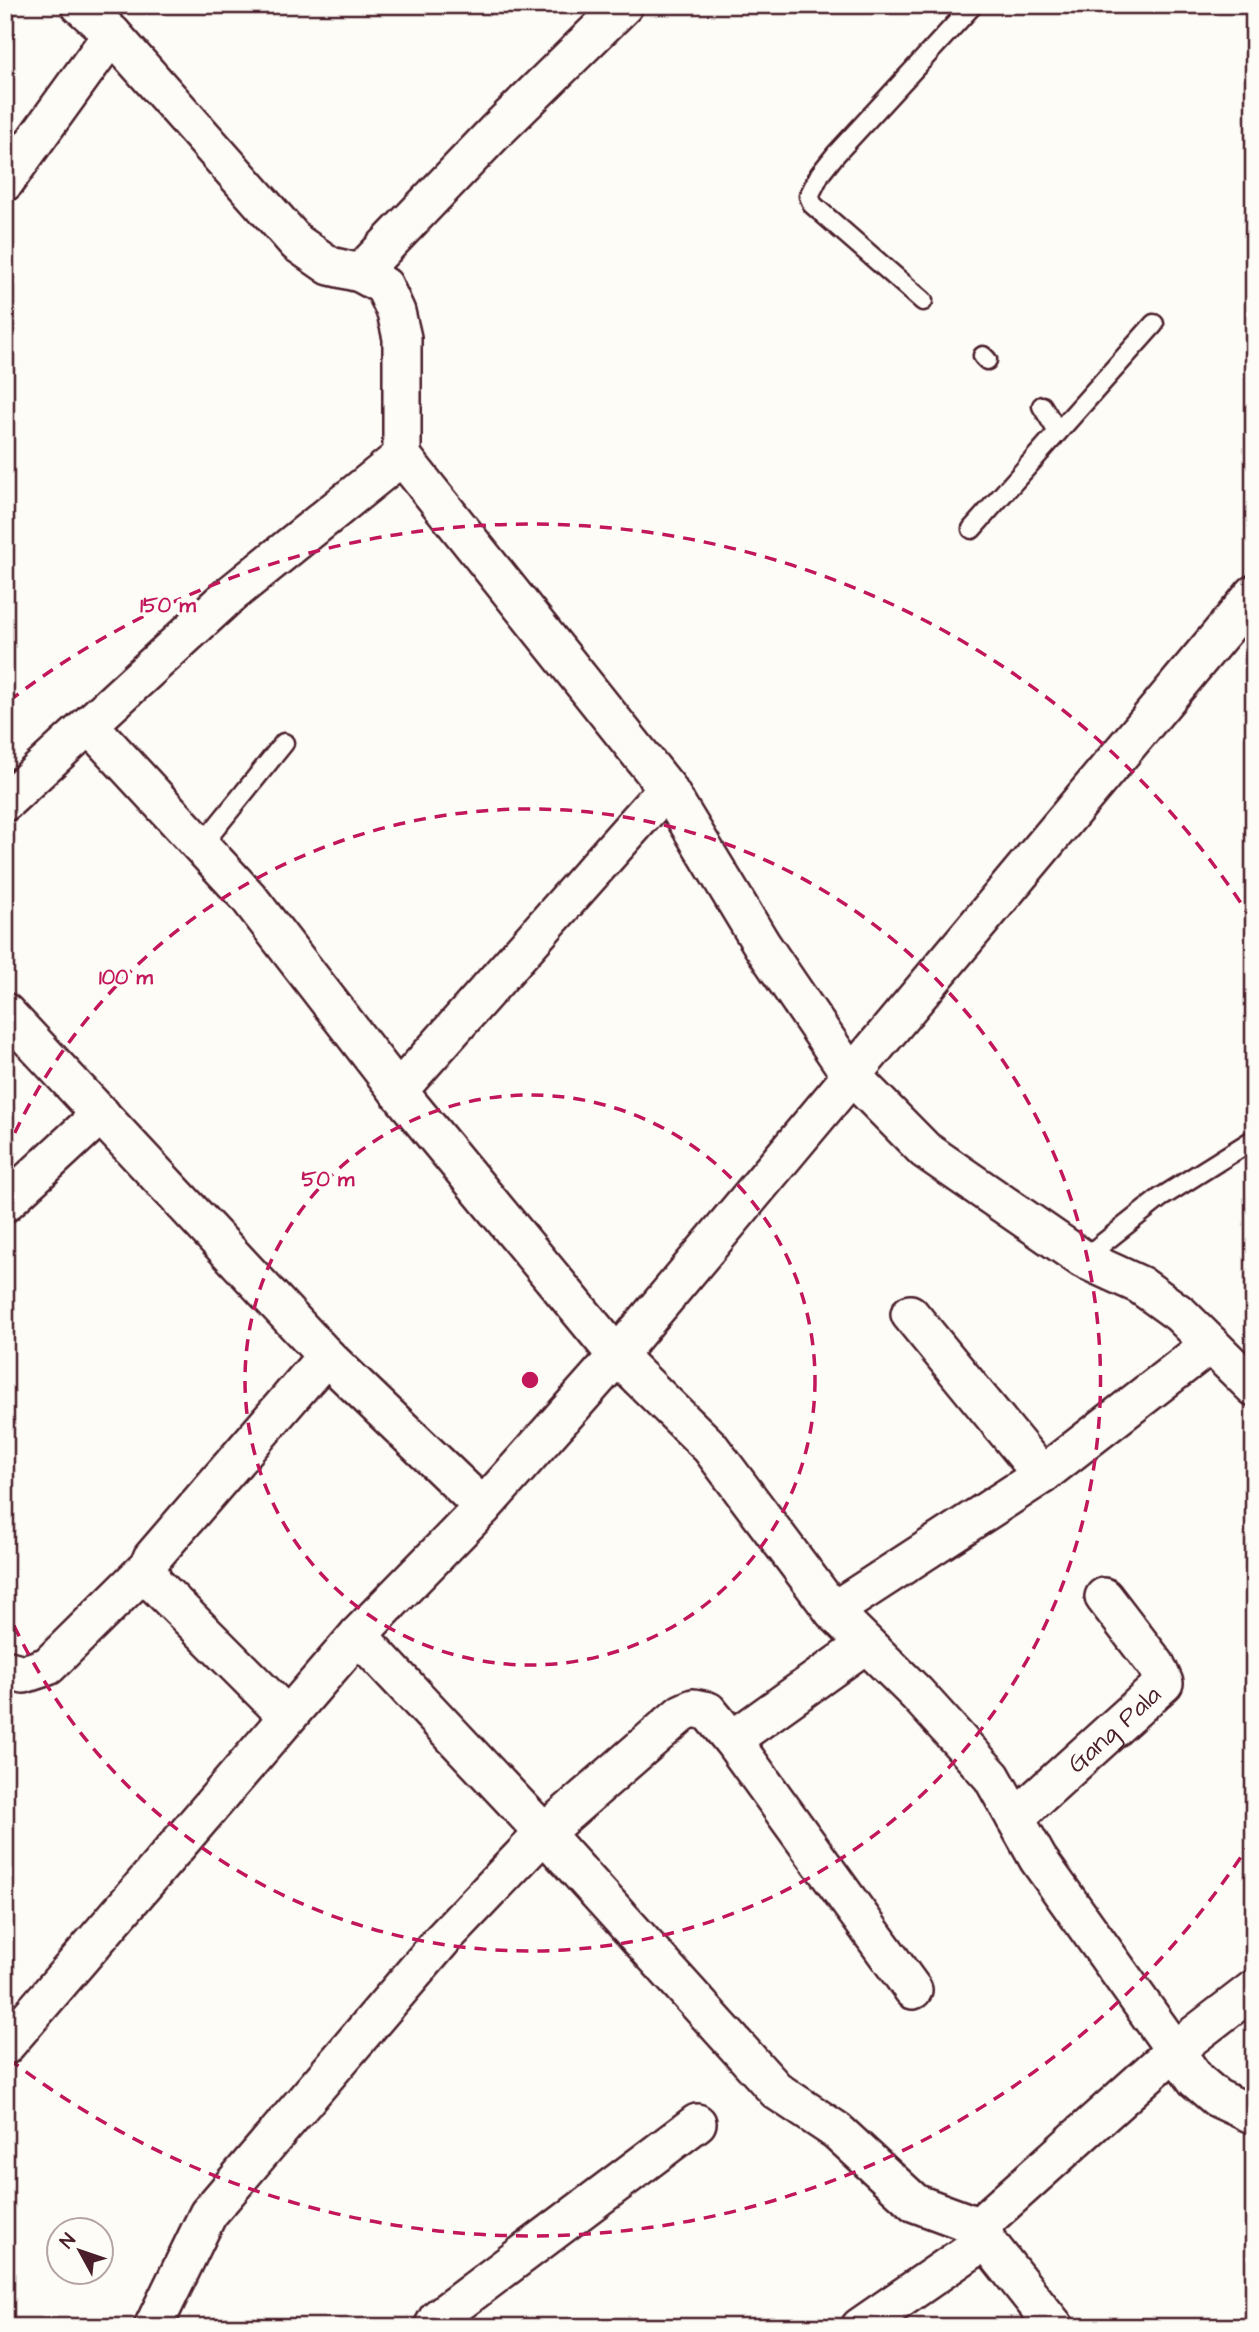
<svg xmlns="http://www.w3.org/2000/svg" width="1259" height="2332" font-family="'Architects Daughter',sans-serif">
<rect width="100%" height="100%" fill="#fdfcf7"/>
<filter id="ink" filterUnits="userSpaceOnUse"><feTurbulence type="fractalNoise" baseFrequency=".0143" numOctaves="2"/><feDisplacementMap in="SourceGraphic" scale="14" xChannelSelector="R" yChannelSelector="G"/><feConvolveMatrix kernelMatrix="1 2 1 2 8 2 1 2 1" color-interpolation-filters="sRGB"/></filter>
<g filter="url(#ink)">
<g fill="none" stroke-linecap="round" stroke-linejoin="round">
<defs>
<path id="service" d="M 923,301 L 813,205 L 809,196 L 820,174 L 836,154 L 973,5
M 983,356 L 987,360
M 1058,432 L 1154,324
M 972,529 L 1058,432 L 1042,406
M 201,846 L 284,743
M 1083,1259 L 1160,1198 L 1254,1139"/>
<g id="minor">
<path d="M 80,5 L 112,34 L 297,243 L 330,266 L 360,273 L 384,286 L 396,312 L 402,338 L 402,456 L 667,788 L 762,945 L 850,1074 L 925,1150 L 1083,1259 L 1140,1285 L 1180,1314 L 1254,1387"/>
<path d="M 5,182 L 112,34"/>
<path d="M 360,273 L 495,132 L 624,5"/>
<path d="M 90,726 L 249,898 L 398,1091 L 617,1356 L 710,1447 L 833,1611 L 917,1694 L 992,1777 L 1038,1859 L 1196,2080 L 1217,2098 L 1254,2115"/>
<path d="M 5,802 L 225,599 L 402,456"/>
<path d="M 5,1012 L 326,1356 L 483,1507"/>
<path d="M 398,1091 L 667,788"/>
<path d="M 5,1203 L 101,1114"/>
<path d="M 910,1314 L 1042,1475"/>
<path d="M 833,1611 L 1042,1475 L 1208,1346"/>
<path d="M 358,1635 L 544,1833 L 777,2091 L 837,2131 L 915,2203 L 983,2228"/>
<path d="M 5,1669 L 24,1674 L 48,1666 L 149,1566"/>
<path d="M 287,1716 L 152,1581 L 149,1566 L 152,1558 L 326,1356"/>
<path d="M 732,1740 L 866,1644"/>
<path id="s1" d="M 1015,1818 L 1164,1683 L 1156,1665 L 1104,1597"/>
<path d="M 5,2046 L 358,1635 L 483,1507 L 617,1356 L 1254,594"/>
<path d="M 983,2228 L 989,2217 L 1175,2050 L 1254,1989"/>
<path d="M 983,2228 L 986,2240 L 1055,2327"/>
<path d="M 153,2327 L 208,2214 L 442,1940 L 544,1833 L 682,1713 L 693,1708 L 708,1711 L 732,1740 L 913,1990"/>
<path d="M 433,2327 L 438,2318 L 697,2123"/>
<path d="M 860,2327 L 986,2240"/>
</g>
</defs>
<!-- service casing -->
<use href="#service" stroke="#4a1f2b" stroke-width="23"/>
<!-- minor casing -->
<use href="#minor" stroke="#4a1f2b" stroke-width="42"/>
<!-- service -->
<use href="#service" stroke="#fdfcf7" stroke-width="18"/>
<!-- minor -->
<use href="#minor" stroke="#fdfcf7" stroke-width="37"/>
</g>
</g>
<!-- distance rings -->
<g fill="none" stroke="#c2185b" stroke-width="3.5" stroke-dasharray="12 9">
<circle cx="530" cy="1380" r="285"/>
<path d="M6 1152A571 571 0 1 1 6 1608"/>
<path d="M1252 1840A856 856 0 0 1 9 2059M9 701A856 856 0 0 1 1252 920"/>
</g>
<g text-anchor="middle" stroke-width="7" stroke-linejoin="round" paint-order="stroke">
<!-- street labels -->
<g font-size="26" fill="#4a1f2b" stroke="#fdfcf7">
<text dy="9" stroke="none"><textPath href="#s1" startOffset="133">Gang Pala</textPath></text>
</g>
</g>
<circle cx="530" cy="1380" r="10" fill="#c2185b" stroke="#fdfcf7" stroke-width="3.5"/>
<g font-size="21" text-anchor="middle" font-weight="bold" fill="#c2185b" stroke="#fdfcf7" stroke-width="7" stroke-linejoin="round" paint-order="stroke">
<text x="168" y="612">150 m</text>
<text x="126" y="984">100 m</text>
<text x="328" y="1186">50 m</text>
</g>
<!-- margin -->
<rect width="1259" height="2332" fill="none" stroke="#fdfcf7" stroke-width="28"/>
<rect x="14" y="14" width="1231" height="2304" fill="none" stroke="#4a1f2b" stroke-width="2.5" filter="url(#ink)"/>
<!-- north arrow -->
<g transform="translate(80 2251) rotate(310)"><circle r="33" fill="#fdfcf7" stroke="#b5a4a5" stroke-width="2"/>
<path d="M0-5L12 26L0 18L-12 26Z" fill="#4a1f2b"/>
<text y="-10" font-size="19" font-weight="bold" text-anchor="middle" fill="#4a1f2b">N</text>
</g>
</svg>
